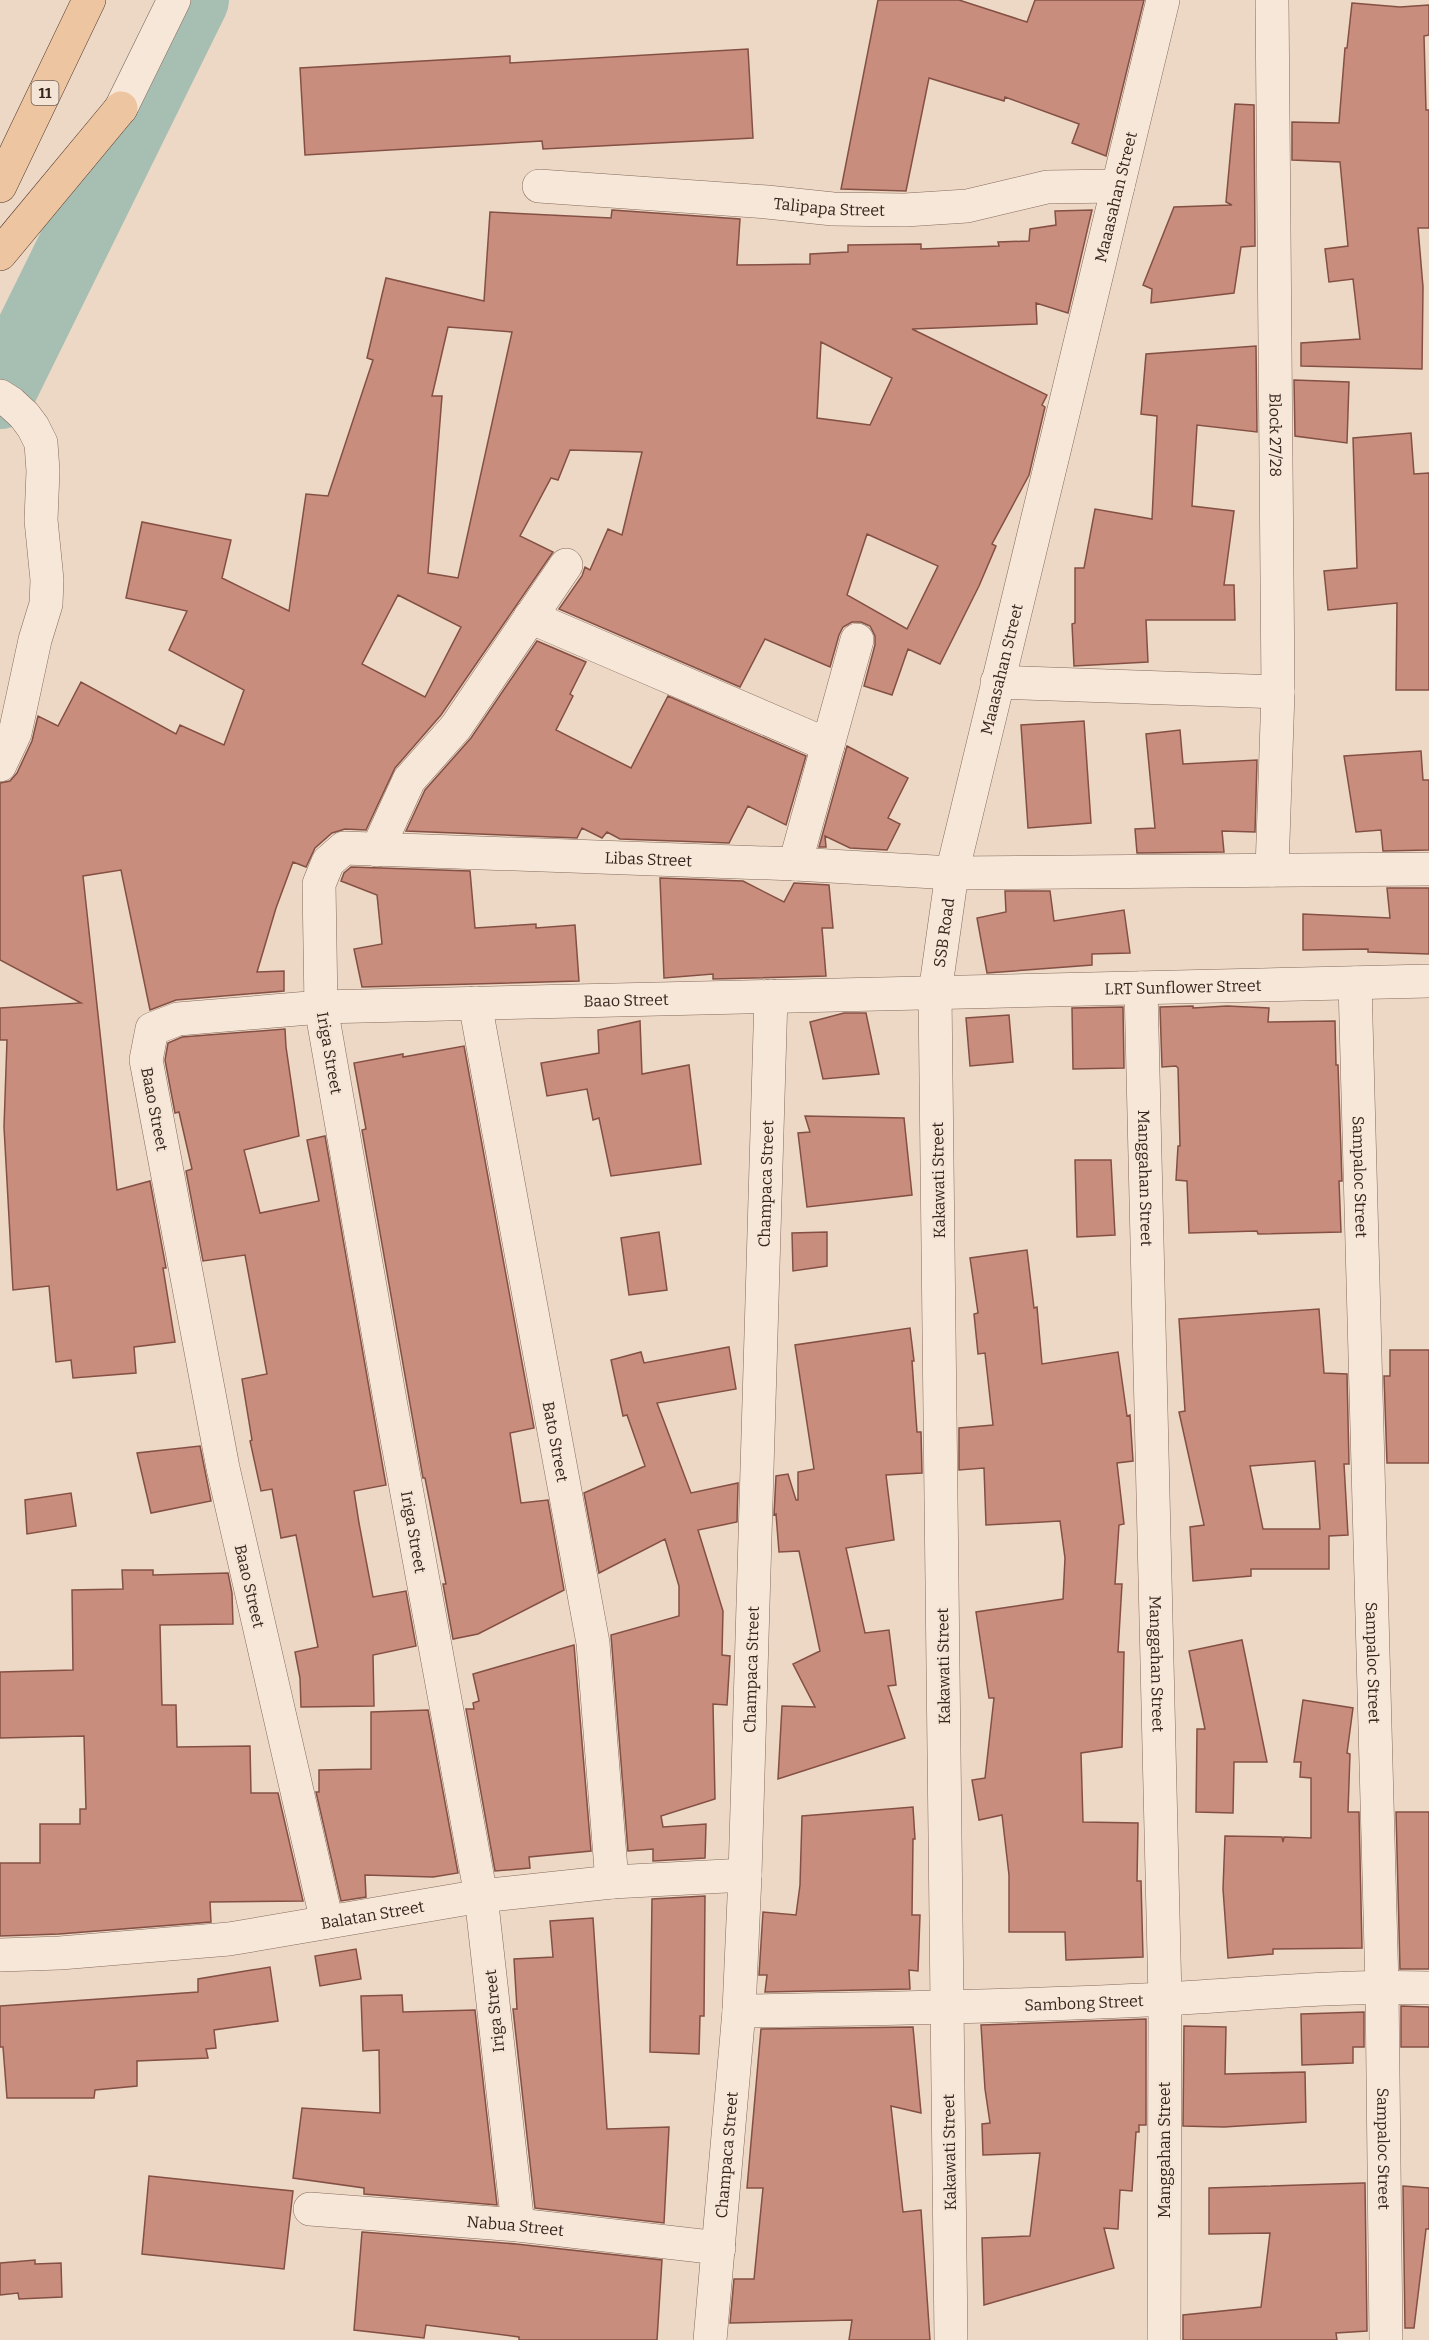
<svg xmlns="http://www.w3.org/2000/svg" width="1429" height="2340" font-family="Bitter,serif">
<rect width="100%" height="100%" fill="#ecd8c5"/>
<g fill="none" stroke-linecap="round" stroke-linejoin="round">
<!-- river -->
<path stroke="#a7bfb3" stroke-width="70" d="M 0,394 L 194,0"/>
</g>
<!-- building -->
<path fill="#c88d7d" stroke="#845044" stroke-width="1.5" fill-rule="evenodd" d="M 878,0 L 959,0 L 1027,22 L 1035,0 L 1144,0 L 1106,156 L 1072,143 L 1079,124 L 1005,97 L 1004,101 L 929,78 L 906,191 L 841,189 Z
M 1352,3 L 1400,7 L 1429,5 L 1429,35 L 1424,36 L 1426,110 L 1429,110 L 1429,228 L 1418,228 L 1423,287 L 1422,369 L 1301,366 L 1301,343 L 1360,339 L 1353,279 L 1329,282 L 1325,249 L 1348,246 L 1340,162 L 1292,160 L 1292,122 L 1339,123 L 1345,48 L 1347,48 Z
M 748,49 L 753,138 L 543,149 L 542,141 L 305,155 L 300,68 L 510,56 L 510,63 Z
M 1235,104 L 1254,105 L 1255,246 L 1241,247 L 1234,293 L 1151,303 L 1152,289 L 1143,285 L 1174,207 L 1232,205 L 1226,202 Z
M 612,210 L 740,219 L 737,265 L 810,264 L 810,254 L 848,252 L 848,245 L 921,244 L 921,249 L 999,246 L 998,242 L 1029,241 L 1030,229 L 1056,225 L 1055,211 L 1092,210 L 1068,313 L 1036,303 L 1037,324 L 912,329 L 1047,395 L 1042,405 L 1045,407 L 1029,475 L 992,544 L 996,546 L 979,586 L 940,664 L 908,649 L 892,695 L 864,686 L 875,645 L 875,636 L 870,626 L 861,622 L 852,622 L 843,627 L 839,635 L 830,667 L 765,639 L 740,687 L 559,609 L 582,576 L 585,567 L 590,570 L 608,529 L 622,535 L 642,452 L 570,450 L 558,480 L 551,478 L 520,536 L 553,552 L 441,715 L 395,768 L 366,830 L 345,829 L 332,833 L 315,848 L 306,867 L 293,862 L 276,908 L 257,972 L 284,971 L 284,991 L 176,1000 L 150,1010 L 121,870 L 83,876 L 117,1190 L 150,1181 L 166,1268 L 163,1268 L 175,1342 L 134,1347 L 136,1373 L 73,1378 L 71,1360 L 56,1362 L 49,1286 L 13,1290 L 4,1127 L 7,1040 L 0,1040 L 0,1008 L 81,1003 L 0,960 L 0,783 L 10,781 L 17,773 L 32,741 L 38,716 L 58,726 L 81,682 L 176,734 L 180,725 L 224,745 L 244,690 L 169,650 L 187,611 L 126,598 L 142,522 L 231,540 L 222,578 L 289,611 L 306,494 L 328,496 L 373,360 L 367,358 L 386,278 L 484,301 L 490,212 L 611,218 ZM 448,327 L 512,332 L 458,578 L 428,573 L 442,396 L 432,396 ZM 821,342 L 892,378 L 870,425 L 817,418 ZM 867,534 L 938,566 L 907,629 L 847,595 ZM 398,595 L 461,627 L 425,697 L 362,664 Z
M 1256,346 L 1257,432 L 1197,425 L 1192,506 L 1234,511 L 1224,585 L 1234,585 L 1235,620 L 1146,620 L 1148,662 L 1074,666 L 1072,624 L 1075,623 L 1075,568 L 1084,568 L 1095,509 L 1152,519 L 1157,416 L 1141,414 L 1146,354 Z
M 1294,380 L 1349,382 L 1347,443 L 1295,436 Z
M 1411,433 L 1414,474 L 1429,473 L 1429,690 L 1396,690 L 1397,603 L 1328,610 L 1324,571 L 1357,568 L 1353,438 Z
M 537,641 L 586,662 L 570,694 L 573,696 L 556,730 L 631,768 L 668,696 L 806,756 L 786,825 L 748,806 L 729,843 L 620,839 L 607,832 L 602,838 L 582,828 L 577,838 L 406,831 L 425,790 L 471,738 Z
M 1084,721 L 1091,823 L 1028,828 L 1021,725 Z
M 1180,730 L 1183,764 L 1257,760 L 1255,832 L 1222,831 L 1224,852 L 1137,853 L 1135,829 L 1155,828 L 1146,734 Z
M 847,746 L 908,778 L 888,818 L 900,824 L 887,850 L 850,848 L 825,836 L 826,847 L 819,847 Z
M 1421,751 L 1423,780 L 1429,780 L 1429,850 L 1383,851 L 1381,830 L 1356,832 L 1344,756 Z
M 351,867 L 470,871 L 475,928 L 536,924 L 536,928 L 575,925 L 579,981 L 362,987 L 354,949 L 382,944 L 377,895 L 341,881 L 344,873 Z
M 660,878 L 743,881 L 784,902 L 794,883 L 829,885 L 833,928 L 822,928 L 826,976 L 713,979 L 713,974 L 664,978 Z
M 1387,888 L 1429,888 L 1429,954 L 1368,952 L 1368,949 L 1303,950 L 1303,914 L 1390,918 Z
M 1005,891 L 1050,891 L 1054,921 L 1124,910 L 1130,953 L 1092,954 L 1092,965 L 987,973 L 977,918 L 1006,912 Z
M 1193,1006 L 1193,1008 L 1227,1006 L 1269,1008 L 1268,1022 L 1335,1021 L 1336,1065 L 1338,1065 L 1342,1181 L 1339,1181 L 1341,1232 L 1258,1234 L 1257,1231 L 1189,1233 L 1187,1181 L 1176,1180 L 1178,1146 L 1180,1146 L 1178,1068 L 1176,1066 L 1162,1067 L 1160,1007 Z
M 1123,1007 L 1124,1068 L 1073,1069 L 1072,1008 Z
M 844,1013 L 866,1013 L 879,1074 L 823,1079 L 810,1022 Z
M 1009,1015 L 1013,1062 L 970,1066 L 966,1018 Z
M 640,1021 L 642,1074 L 689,1065 L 701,1164 L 611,1176 L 599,1118 L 593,1120 L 587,1089 L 547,1096 L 541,1063 L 599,1053 L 598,1030 Z
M 285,1029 L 286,1047 L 299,1136 L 244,1150 L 260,1213 L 319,1201 L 307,1140 L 325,1136 L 386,1485 L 354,1491 L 359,1523 L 373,1597 L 406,1591 L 416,1646 L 373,1655 L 374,1706 L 301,1707 L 300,1678 L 295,1652 L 318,1647 L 296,1535 L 281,1538 L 272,1489 L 261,1491 L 250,1441 L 252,1440 L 242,1379 L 267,1374 L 245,1255 L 203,1261 L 186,1171 L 192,1169 L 179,1112 L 175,1113 L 165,1060 L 168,1043 L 182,1037 Z
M 464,1046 L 534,1428 L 510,1433 L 521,1503 L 548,1500 L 564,1590 L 478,1634 L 453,1639 L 443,1584 L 446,1584 L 425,1478 L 423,1478 L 362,1130 L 366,1129 L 354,1063 L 403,1054 L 403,1057 Z
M 805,1116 L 904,1118 L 912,1195 L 807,1207 L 798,1133 L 810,1132 Z
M 1075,1160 L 1111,1160 L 1115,1235 L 1077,1237 Z
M 659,1232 L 667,1290 L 629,1295 L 621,1238 Z
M 827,1232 L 827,1266 L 793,1271 L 792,1233 Z
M 1027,1250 L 1034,1308 L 1037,1307 L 1042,1364 L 1118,1352 L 1127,1416 L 1130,1415 L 1133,1461 L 1117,1463 L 1124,1524 L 1119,1525 L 1115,1584 L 1122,1584 L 1118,1652 L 1124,1652 L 1122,1747 L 1081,1753 L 1083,1822 L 1138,1823 L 1137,1881 L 1141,1881 L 1143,1957 L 1066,1960 L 1065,1932 L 1009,1932 L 1009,1875 L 1002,1815 L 979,1820 L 972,1780 L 985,1778 L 994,1698 L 989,1698 L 976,1612 L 1063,1599 L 1065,1558 L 1060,1521 L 986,1525 L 984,1468 L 959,1470 L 959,1428 L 993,1425 L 985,1353 L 978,1354 L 974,1314 L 978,1313 L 970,1258 Z
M 1319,1309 L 1324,1373 L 1347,1374 L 1349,1464 L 1344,1464 L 1348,1535 L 1329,1536 L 1329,1569 L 1251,1569 L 1251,1576 L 1193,1581 L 1190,1527 L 1204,1525 L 1179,1412 L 1185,1411 L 1179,1319 ZM 1315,1461 L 1320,1529 L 1263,1529 L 1250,1466 Z
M 910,1328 L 914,1361 L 912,1361 L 917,1432 L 921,1432 L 922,1473 L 886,1475 L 894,1540 L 846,1548 L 865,1633 L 889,1630 L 896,1685 L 888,1686 L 905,1738 L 778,1779 L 782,1706 L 815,1707 L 793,1664 L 820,1651 L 799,1551 L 779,1552 L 776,1514 L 774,1515 L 776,1476 L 788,1474 L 796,1500 L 798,1500 L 798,1472 L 814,1469 L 795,1345 Z
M 729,1347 L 736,1389 L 657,1403 L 691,1493 L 738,1483 L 737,1522 L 698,1530 L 723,1611 L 722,1655 L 730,1656 L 727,1705 L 713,1704 L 715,1799 L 661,1816 L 663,1827 L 706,1824 L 705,1858 L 653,1861 L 653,1849 L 628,1851 L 611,1635 L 679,1616 L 679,1586 L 665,1539 L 599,1573 L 584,1493 L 645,1466 L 627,1415 L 623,1416 L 611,1360 L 641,1352 L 644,1363 Z
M 1390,1350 L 1429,1350 L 1429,1463 L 1387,1463 L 1384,1376 L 1390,1376 Z
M 200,1446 L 211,1501 L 151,1513 L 137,1453 Z
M 71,1493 L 76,1526 L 27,1534 L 25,1500 Z
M 122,1570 L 153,1570 L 153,1575 L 228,1573 L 232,1593 L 233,1624 L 160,1625 L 162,1705 L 176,1705 L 177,1747 L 250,1746 L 251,1793 L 278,1793 L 303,1901 L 210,1902 L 211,1922 L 59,1934 L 0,1936 L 0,1863 L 40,1863 L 40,1824 L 80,1824 L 80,1809 L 86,1809 L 84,1736 L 0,1738 L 0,1672 L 73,1670 L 72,1590 L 123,1589 Z
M 1242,1640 L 1267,1762 L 1234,1762 L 1233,1813 L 1196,1812 L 1197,1729 L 1205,1729 L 1189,1651 Z
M 574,1645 L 591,1851 L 529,1857 L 530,1868 L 495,1871 L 466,1709 L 474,1709 L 473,1703 L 479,1701 L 473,1674 Z
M 1303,1700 L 1353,1708 L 1347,1753 L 1350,1754 L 1348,1812 L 1359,1812 L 1362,1948 L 1273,1949 L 1273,1954 L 1228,1958 L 1223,1889 L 1225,1836 L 1282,1837 L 1283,1842 L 1284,1837 L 1311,1838 L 1311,1778 L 1300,1777 L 1301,1762 L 1294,1762 Z
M 428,1710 L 458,1873 L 433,1877 L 365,1875 L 366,1897 L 341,1901 L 316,1792 L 319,1792 L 319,1770 L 371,1769 L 371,1712 Z
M 913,1807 L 915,1839 L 913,1839 L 912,1915 L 920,1915 L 918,1971 L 909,1970 L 910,1989 L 765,1992 L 767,1975 L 759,1975 L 763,1912 L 796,1915 L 800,1885 L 802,1816 Z
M 1396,1812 L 1429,1812 L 1429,1969 L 1400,1969 Z
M 705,1896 L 704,2016 L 700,2016 L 699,2054 L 650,2052 L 652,1899 Z
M 593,1918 L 607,2129 L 669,2127 L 664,2223 L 535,2208 L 513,2009 L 517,2009 L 514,1959 L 553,1957 L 550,1921 Z
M 356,1949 L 361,1979 L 320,1986 L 315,1956 Z
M 270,1967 L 278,2021 L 214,2030 L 216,2048 L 206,2049 L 208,2058 L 137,2061 L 137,2086 L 95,2090 L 94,2098 L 7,2098 L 3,2047 L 0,2047 L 0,2006 L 198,1992 L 198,1979 Z
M 402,1995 L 403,2012 L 475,2010 L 497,2205 L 364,2194 L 364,2188 L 293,2178 L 302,2108 L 380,2113 L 379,2050 L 363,2051 L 361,1996 Z
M 1401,2006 L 1429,2007 L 1429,2047 L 1401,2047 Z
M 1364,2012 L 1364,2047 L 1353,2047 L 1353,2063 L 1302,2065 L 1301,2014 Z
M 1146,2019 L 1146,2125 L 1139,2125 L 1139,2132 L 1136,2132 L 1132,2191 L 1120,2190 L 1118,2229 L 1104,2228 L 1114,2268 L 984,2305 L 982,2238 L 1030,2236 L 1040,2153 L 983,2155 L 982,2124 L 990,2123 L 985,2089 L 981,2025 Z
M 1184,2026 L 1226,2027 L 1225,2074 L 1305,2072 L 1306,2122 L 1224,2127 L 1183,2126 Z
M 913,2027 L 921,2113 L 891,2106 L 903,2212 L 921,2210 L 930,2340 L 849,2340 L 852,2320 L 730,2323 L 734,2279 L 754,2279 L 763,2188 L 747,2188 L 761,2029 Z
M 149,2176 L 293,2191 L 284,2269 L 142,2254 Z
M 1363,2183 L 1365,2183 L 1367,2331 L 1336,2333 L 1337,2340 L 1183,2340 L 1183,2315 L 1261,2307 L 1270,2233 L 1209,2234 L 1209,2188 Z
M 1403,2186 L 1429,2188 L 1429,2229 L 1426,2229 L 1414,2328 L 1405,2328 Z
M 362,2232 L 516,2244 L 662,2260 L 657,2340 L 519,2340 L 519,2337 L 426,2325 L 424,2338 L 354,2330 Z
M 35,2260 L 35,2264 L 61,2263 L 62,2297 L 19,2299 L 18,2293 L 0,2295 L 0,2263 Z"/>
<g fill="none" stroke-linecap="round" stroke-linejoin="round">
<defs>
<g id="minor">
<path id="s1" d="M 1272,0 L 1278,692 L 1272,870"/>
<path d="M 121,108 L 174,0"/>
<path id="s2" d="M 539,186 L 767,202 L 833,209 L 905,210 L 967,206 L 1047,187 L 1118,186"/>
<path d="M 0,396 L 11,403 L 24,415 L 33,427 L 41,443 L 43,471 L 41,520 L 47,580 L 46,604 L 35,640 L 15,733 L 0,765"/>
<path d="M 530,617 L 828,745"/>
<path d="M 997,682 L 1278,692"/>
<path d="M 377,850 L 409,780 L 456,727 L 566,565"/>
<path d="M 795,864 L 857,640"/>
<path id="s3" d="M 1355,983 L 1382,1987 L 1386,2340"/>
<path id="s4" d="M 1141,988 L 1165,1999 L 1164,2340"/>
<path id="s5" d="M 475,1003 L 593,1643 L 612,1882"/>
<path id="s6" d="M 327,1922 L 223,1468 L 146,1060 L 152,1029 L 178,1019 L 321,1007 L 1429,981"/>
<path id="s7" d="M 0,1955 L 60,1953 L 229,1939 L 481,1896 L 612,1882 L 745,1875"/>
<path id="s8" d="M 739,2011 C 881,2009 1024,2006 1166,1999 C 1253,1994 1341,1985 1429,1988"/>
<path id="s9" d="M 310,2209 L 518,2225 L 719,2248"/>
<path id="s10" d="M 518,2225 L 481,1896 L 391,1406 L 321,1007 L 319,884 L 328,862 L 344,848 L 795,864 L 952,873 L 1429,869"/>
<path id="s11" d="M 710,2340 L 739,2011 L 745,1875 L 771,996"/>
<path id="s12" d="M 951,2340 L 935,993 L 952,873 L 1163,0"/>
</g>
<path id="major" d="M 0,186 L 89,0
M 0,254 L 121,108"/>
</defs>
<!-- minor casing -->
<use href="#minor" stroke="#866a5c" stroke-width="34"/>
<!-- major casing -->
<use href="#major" stroke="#543a30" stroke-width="34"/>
<!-- minor -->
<use href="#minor" stroke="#f7e7d8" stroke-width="33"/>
<!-- major -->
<use href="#major" stroke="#edc5a0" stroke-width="33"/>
</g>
<g text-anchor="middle" stroke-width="4.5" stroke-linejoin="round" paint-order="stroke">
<!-- shield labels -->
<rect fill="#f4e4d5" stroke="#705f56" stroke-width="1.5" x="31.5" y="81" width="27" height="24" rx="4.5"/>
<g font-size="15" font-weight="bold" fill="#37261f">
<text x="45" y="98">11</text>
</g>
<!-- street labels -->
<g font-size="16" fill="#37261f" stroke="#f4e4d5">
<text dy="6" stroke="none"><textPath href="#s12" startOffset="2164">Maaasahan Street</textPath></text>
<text dy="6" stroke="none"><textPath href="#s2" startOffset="291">Talipapa Street</textPath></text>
<text dy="6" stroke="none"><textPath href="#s1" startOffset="435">Block 27/28</textPath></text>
<text dy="6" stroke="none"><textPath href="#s12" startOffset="1678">Maaasahan Street</textPath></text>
<text dy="6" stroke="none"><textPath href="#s10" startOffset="1707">Libas Street</textPath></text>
<text dy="6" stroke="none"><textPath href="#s12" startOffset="1408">SSB Road</textPath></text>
<text dy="6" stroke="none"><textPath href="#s6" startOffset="1946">LRT Sunflower Street</textPath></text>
<text dy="6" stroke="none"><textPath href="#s6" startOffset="1389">Baao Street</textPath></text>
<text transform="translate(330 1053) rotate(80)" y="6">Iriga Street</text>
<text transform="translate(155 1109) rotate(79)" y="6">Baao Street</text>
<text dy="6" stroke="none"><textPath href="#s3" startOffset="194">Sampaloc Street</textPath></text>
<text dy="6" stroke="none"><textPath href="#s4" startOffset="190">Manggahan Street</textPath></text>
<text transform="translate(938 1180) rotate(-91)" y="6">Kakawati Street</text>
<text dy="6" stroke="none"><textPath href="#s11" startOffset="1158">Champaca Street</textPath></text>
<text dy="6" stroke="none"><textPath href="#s5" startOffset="446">Bato Street</textPath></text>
<text transform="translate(414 1532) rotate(80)" y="6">Iriga Street</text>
<text transform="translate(250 1586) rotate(77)" y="6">Baao Street</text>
<text dy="6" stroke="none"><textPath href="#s3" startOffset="680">Sampaloc Street</textPath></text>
<text dy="6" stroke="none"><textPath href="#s4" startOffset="676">Manggahan Street</textPath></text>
<text transform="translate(943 1666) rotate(-91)" y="6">Kakawati Street</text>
<text dy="6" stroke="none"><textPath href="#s11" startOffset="672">Champaca Street</textPath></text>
<text dy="6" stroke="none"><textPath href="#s7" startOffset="375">Balatan Street</textPath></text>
<text dy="6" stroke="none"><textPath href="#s8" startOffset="345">Sambong Street</textPath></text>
<text transform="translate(494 2011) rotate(-96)" y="6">Iriga Street</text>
<text dy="6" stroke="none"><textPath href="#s3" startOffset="1166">Sampaloc Street</textPath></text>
<text transform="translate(1164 2150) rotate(-90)" y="6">Manggahan Street</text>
<text transform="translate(949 2152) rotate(-91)" y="6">Kakawati Street</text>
<text dy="6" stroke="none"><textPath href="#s11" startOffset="186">Champaca Street</textPath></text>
<text dy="6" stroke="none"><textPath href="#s9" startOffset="206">Nabua Street</textPath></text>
</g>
</g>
</svg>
